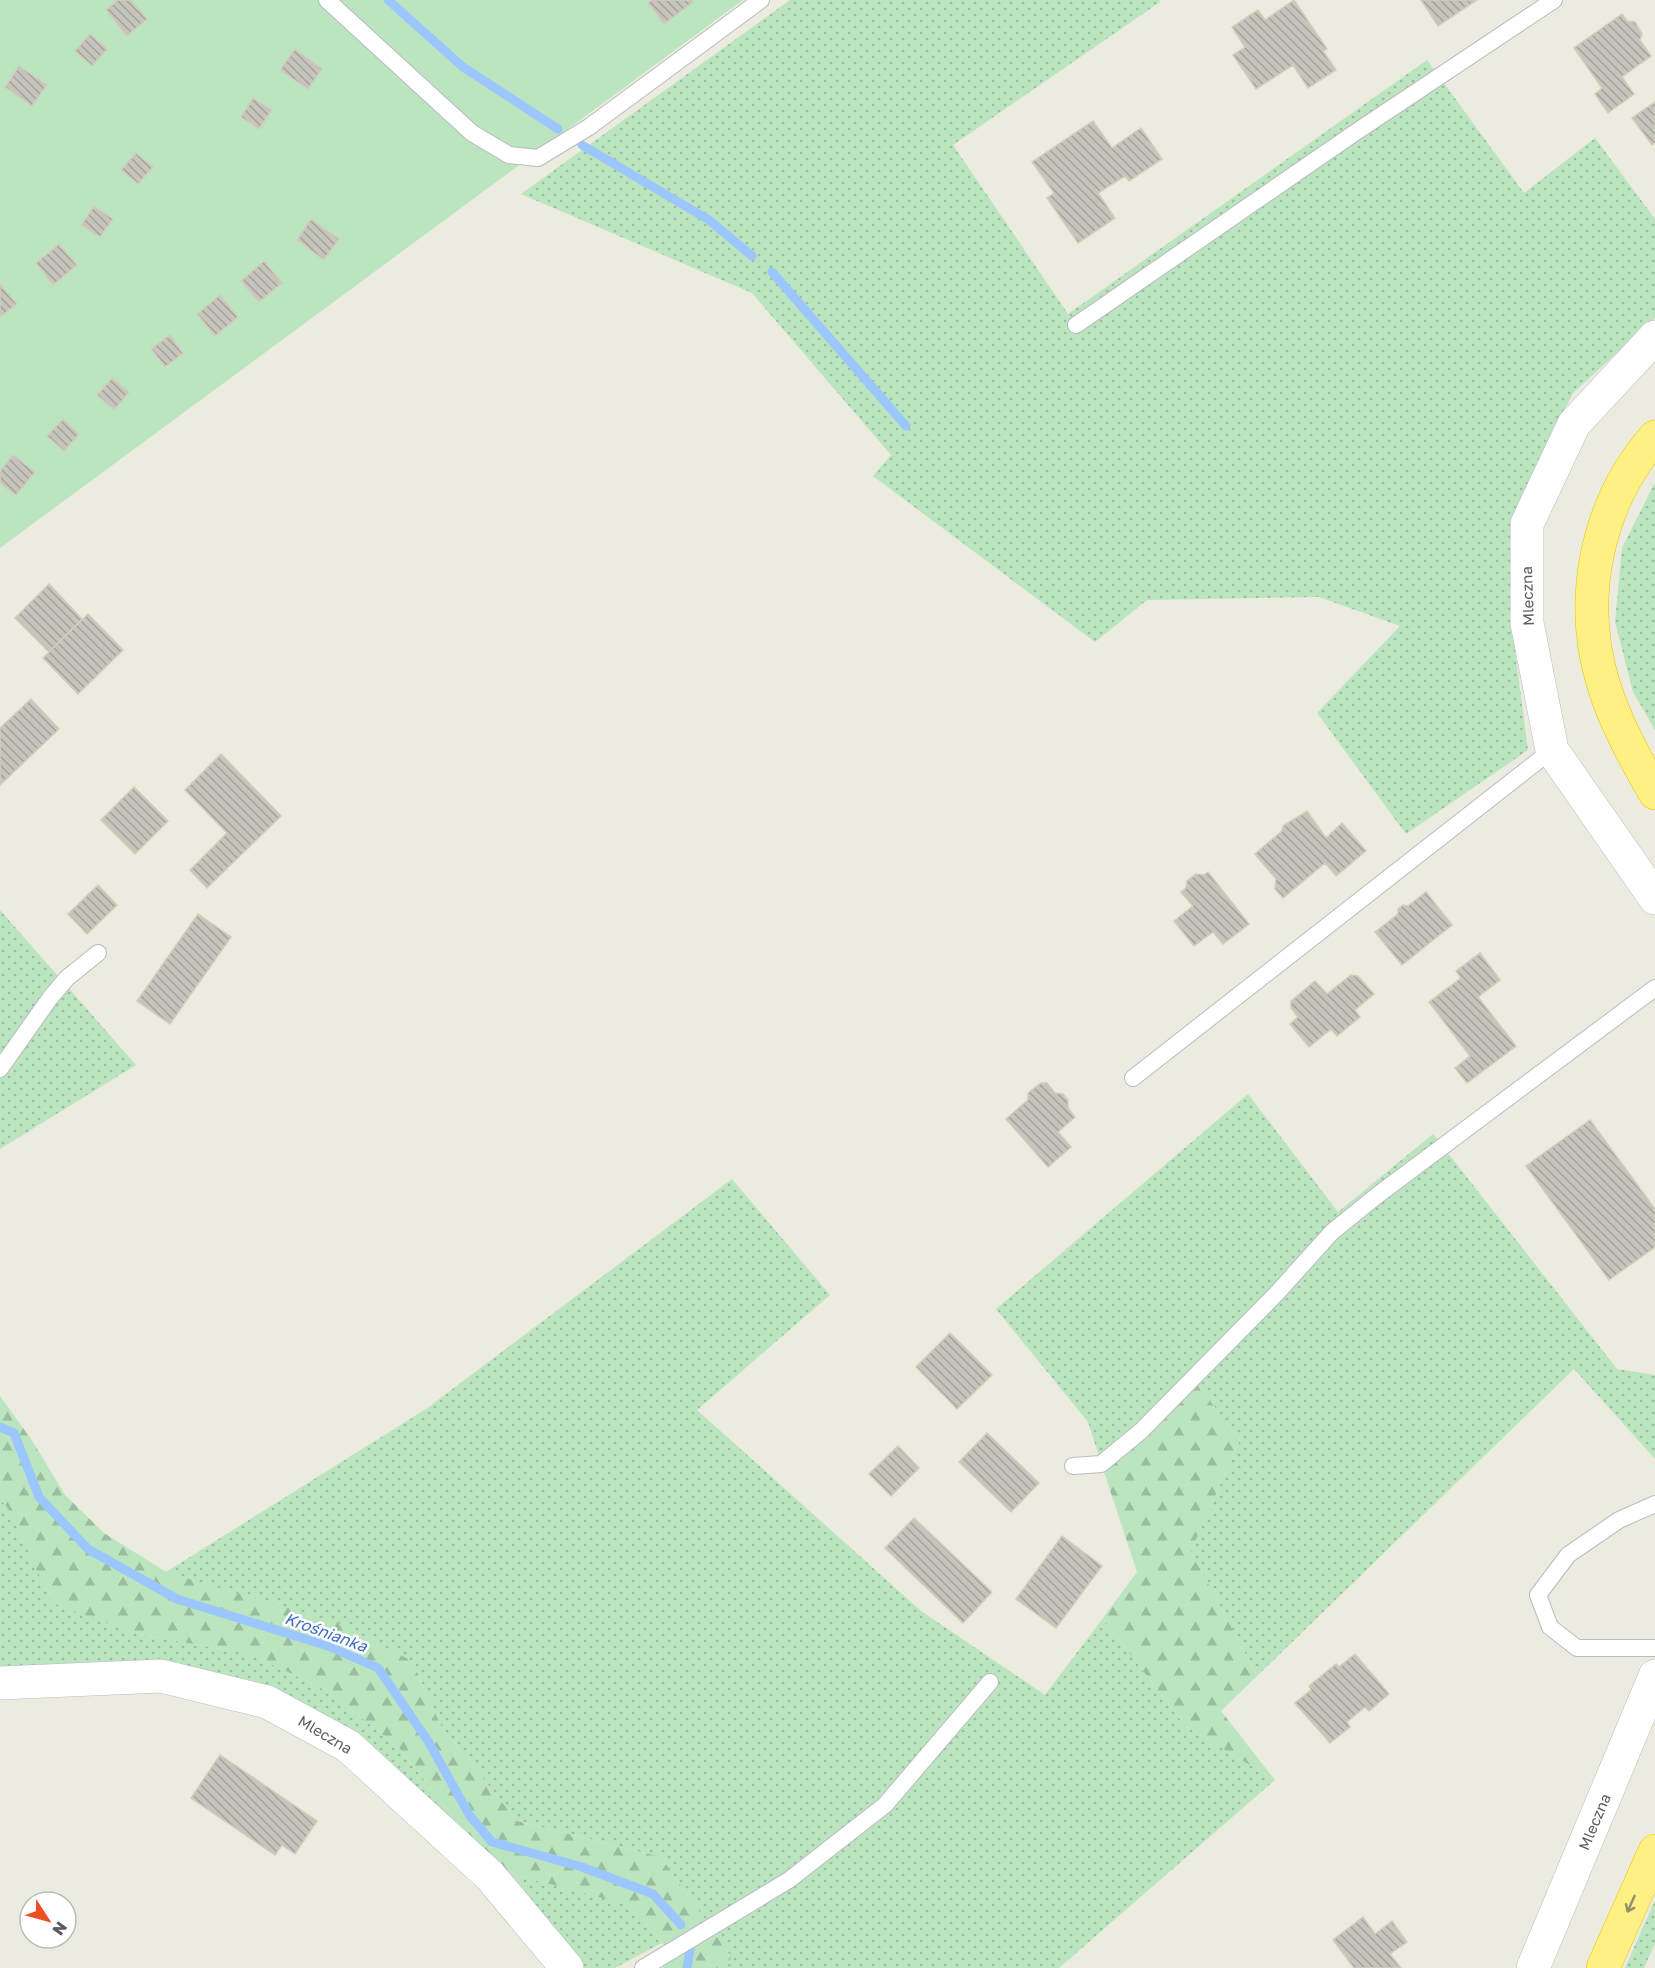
<svg xmlns="http://www.w3.org/2000/svg" width="1655" height="1968" font-family="'Golos Text',sans-serif">
<defs>
<pattern id="grass-dots" width="8" height="8" patternUnits="userSpaceOnUse" patternTransform="scale(1.5)"><rect width="8" height="8" fill="#bae5bf"/><path d="M2 2h.1M6 6h.1" fill="none" stroke="#9abd9f" stroke-width="1.8" stroke-linecap="round"/></pattern>
<pattern id="forest-firs" width="22" height="20" patternUnits="userSpaceOnUse" patternTransform="scale(1.5)"><rect width="22" height="20" fill="#bae5bf"/><path d="M5 1l3.5 6h-7zM16 11l3.5 6h-7z" fill="#9abd9f"/></pattern>
<pattern id="building-back-hatch" width="6" height="6" patternUnits="userSpaceOnUse" patternTransform="scale(1.5)"><rect width="6" height="6" fill="#c7c4bc"/><path d="M-1 5l2 2M0 0l6 6M5-1l2 2" fill="none" stroke="#a4a29c"/></pattern>
</defs>
<rect width="100%" height="100%" fill="#ecebdf"/>
<!-- grass -->
<path fill="url(#grass-dots)" d="M 790,0 L 1159,0 L 1160,2 L 953,145 L 1068,314 L 1427,60 L 1524,193 L 1595,138 L 1655,219 L 1655,318 L 1573,393 L 1512,519 L 1514,643 L 1528,750 L 1406,834 L 1317,713 L 1400,626 L 1319,597 L 1147,600 L 1095,642 L 873,476 L 891,455 L 752,293 L 521,194 Z
M 1655,482 L 1655,730 L 1633,692 L 1615,622 L 1622,548 Z
M 0,910 L 136,1065 L 0,1149 Z
M 1248,1094 L 1338,1212 L 1433,1134 L 1617,1369 L 1655,1375 L 1655,1459 L 1574,1369 L 1257,1676 L 1191,1551 L 1240,1440 L 1198,1385 L 1104,1472 L 1088,1422 L 996,1309 Z
M 732,1179 L 830,1295 L 697,1410 L 921,1611 L 1045,1695 L 1103,1618 L 1185,1726 L 1275,1780 L 1059,1968 L 727,1968 L 731,1957 L 661,1857 L 517,1821 L 442,1728 L 412,1661 L 166,1572 L 426,1409 Z
M 0,1498 L 9,1510 L 134,1633 L 253,1655 L 331,1693 L 400,1749 L 474,1844 L 504,1872 L 634,1906 L 662,1943 L 615,1968 L 582,1968 L 293,1703 L 0,1672 Z
M 1655,1900 L 1655,1943 L 1644,1968 L 1625,1968 Z"/>
<!-- forest -->
<path fill="url(#forest-firs)" d="M 1198,1385 L 1240,1440 L 1191,1551 L 1257,1676 L 1221,1711 L 1275,1780 L 1185,1726 L 1103,1618 L 1137,1572 L 1104,1472 Z
M 0,1396 L 33,1442 L 65,1495 L 104,1533 L 166,1572 L 339,1623 L 412,1661 L 442,1728 L 517,1821 L 661,1857 L 731,1957 L 727,1968 L 663,1968 L 667,1949 L 633,1906 L 504,1872 L 474,1844 L 400,1749 L 331,1693 L 253,1655 L 134,1633 L 52,1603 L 9,1510 L 0,1498 Z"/>
<!-- garden -->
<path fill="#bae5bf" d="M 0,0 L 743,0 L 0,548 Z"/>
<g fill="none" stroke-linecap="round" stroke-linejoin="round">
<!-- stream -->
<path stroke="#9cc6ff" stroke-width="9" d="M 388,0 L 463,67 L 558,129
M 582,145 L 709,220 L 752,256
M 772,272 L 906,426
M 0,1427 L 14,1433 L 39,1497 L 88,1549 L 177,1599 L 328,1646 L 378,1668 L 428,1741 L 470,1816 L 492,1842 L 582,1867 L 653,1894 L 681,1925
M 687,1968 L 690,1950"/>
</g>
<!-- building -->
<path fill="url(#building-back-hatch)" stroke="#d0cdbd" stroke-width="1.5" d="M 118,0 L 131,0 L 147,19 L 127,36 L 106,10 Z
M 652,0 L 692,0 L 693,2 L 664,24 L 648,3 Z
M 1294,0 L 1327,49 L 1323,51 L 1336,70 L 1308,88 L 1293,65 L 1256,89 L 1233,55 L 1245,47 L 1232,27 L 1258,10 L 1265,20 Z
M 1421,0 L 1477,0 L 1438,26 Z
M 1622,14 L 1627,21 L 1635,22 L 1642,34 L 1640,40 L 1651,56 L 1622,77 L 1634,94 L 1608,113 L 1595,94 L 1602,88 L 1574,48 Z
M 90,34 L 107,49 L 92,66 L 75,51 Z
M 295,49 L 322,69 L 308,89 L 280,70 Z
M 19,66 L 47,85 L 32,106 L 5,87 Z
M 253,98 L 272,110 L 259,129 L 241,117 Z
M 1655,102 L 1655,143 L 1652,145 L 1632,118 Z
M 1093,121 L 1112,148 L 1141,128 L 1162,159 L 1129,181 L 1125,176 L 1098,193 L 1115,218 L 1078,243 L 1047,198 L 1054,193 L 1032,162 Z
M 136,153 L 153,167 L 138,184 L 121,170 Z
M 94,206 L 113,219 L 100,237 L 81,225 Z
M 311,219 L 339,239 L 324,260 L 297,240 Z
M 59,244 L 77,265 L 53,285 L 36,263 Z
M 264,261 L 282,283 L 259,302 L 241,281 Z
M 0,284 L 17,304 L 0,317 Z
M 220,295 L 238,317 L 215,336 L 197,314 Z
M 170,335 L 183,353 L 165,367 L 151,349 Z
M 112,378 L 129,392 L 114,410 L 97,395 Z
M 63,419 L 79,434 L 64,451 L 47,436 Z
M 13,455 L 35,472 L 16,495 L 0,483 L 0,471 Z
M 49,584 L 82,619 L 49,652 L 15,618 Z
M 88,614 L 123,650 L 78,694 L 43,658 Z
M 31,699 L 59,729 L 0,785 L 0,728 Z
M 221,754 L 281,816 L 207,888 L 190,870 L 227,833 L 185,790 Z
M 134,787 L 168,821 L 135,854 L 101,820 Z
M 1307,811 L 1326,838 L 1342,823 L 1366,851 L 1336,876 L 1325,863 L 1283,898 L 1275,889 L 1276,879 L 1255,854 L 1282,831 L 1283,826 Z
M 1208,872 L 1249,924 L 1223,944 L 1213,932 L 1194,946 L 1174,921 L 1193,906 L 1181,892 L 1186,888 L 1187,881 L 1196,874 L 1204,875 Z
M 98,885 L 117,905 L 87,934 L 68,914 Z
M 1426,892 L 1452,925 L 1402,965 L 1375,932 L 1398,914 L 1398,909 L 1403,905 L 1408,906 Z
M 198,914 L 231,937 L 170,1024 L 137,1001 Z
M 1480,953 L 1500,980 L 1478,997 L 1516,1046 L 1467,1083 L 1455,1068 L 1470,1056 L 1429,1002 L 1461,978 L 1456,971 Z
M 1351,975 L 1358,976 L 1374,994 L 1355,1010 L 1360,1017 L 1337,1036 L 1331,1029 L 1309,1047 L 1290,1024 L 1298,1017 L 1291,1008 L 1291,1001 L 1315,981 L 1327,994 Z
M 1041,1083 L 1047,1083 L 1055,1093 L 1063,1094 L 1068,1100 L 1068,1108 L 1075,1117 L 1058,1132 L 1071,1147 L 1048,1167 L 1006,1119 L 1028,1100 L 1028,1093 Z
M 1590,1120 L 1655,1209 L 1655,1247 L 1609,1280 L 1526,1166 Z
M 950,1333 L 992,1375 L 957,1409 L 916,1367 Z
M 987,1433 L 1039,1483 L 1011,1512 L 959,1462 Z
M 898,1446 L 919,1468 L 891,1496 L 869,1474 Z
M 914,1518 L 992,1592 L 963,1623 L 885,1548 Z
M 1062,1536 L 1102,1566 L 1056,1628 L 1016,1599 Z
M 1355,1654 L 1389,1694 L 1369,1711 L 1365,1707 L 1347,1722 L 1350,1727 L 1330,1743 L 1295,1703 L 1311,1690 L 1309,1686 L 1336,1664 L 1339,1667 Z
M 220,1755 L 317,1821 L 295,1854 L 282,1845 L 275,1855 L 191,1798 Z
M 1363,1917 L 1375,1934 L 1392,1921 L 1407,1942 L 1390,1954 L 1401,1968 L 1354,1968 L 1333,1940 Z"/>
<g fill="none" stroke-linecap="round" stroke-linejoin="round">
<defs>
<path id="service" d="M 327,0 L 472,133 L 509,155 L 538,158 L 589,127 L 761,0
M 1076,325 L 1353,134 L 1554,0
M 0,1069 L 50,998 L 67,978 L 98,953
M 1133,1078 L 1552,750
M 1073,1466 L 1101,1464 L 1141,1431 L 1277,1293 L 1332,1232 L 1379,1194 L 1655,988
M 1655,1504 L 1619,1520 L 1568,1555 L 1538,1595 L 1550,1627 L 1577,1648 L 1655,1648
M 643,1968 L 789,1880 L 885,1805 L 990,1682"/>
<path id="minor" d="M 1655,337 L 1574,424 L 1527,524 L 1527,623 L 1552,750 L 1655,898
M 0,1683 L 161,1676 L 267,1702 L 348,1746 L 490,1876 L 567,1968
M 1533,1968 L 1655,1676"/>
<path id="motorway" d="M 1655,437 C 1596,504 1577,601 1604,686 C 1615,722 1636,760 1655,793
M 1603,1968 L 1655,1851"/>
</defs>
<!-- service casing -->
<use href="#service" stroke="#babbc2" stroke-width="18"/>
<!-- minor casing -->
<use href="#minor" stroke="#babbc2" stroke-width="34"/>
<!-- motorway casing -->
<use href="#motorway" stroke="#ebc100" stroke-width="34"/>
<!-- service -->
<use href="#service" stroke="#fff" stroke-width="16"/>
<!-- minor -->
<use href="#minor" stroke="#fff" stroke-width="33"/>
<!-- motorway -->
<use href="#motorway" stroke="#fff083" stroke-width="33"/>
</g>
<!-- one-way arrows -->
<defs><path id="oneway-shaft" d="M-6 0H5M1.5-3L5.5 0L1.5 3" fill="none" stroke-width="1.6" stroke-linecap="round" stroke-linejoin="round" transform="scale(1.5)"/></defs>
<use stroke="#928f6d" href="#oneway-shaft" transform="translate(1631 1904) rotate(114)"/>
<g text-anchor="middle" stroke-width="5" stroke-linejoin="round" paint-order="stroke">
<!-- street labels -->
<g font-size="15" fill="#585b61" stroke="#fff">
<text transform="translate(1528 596) rotate(-92)" y="5">Mleczna</text>
<text transform="translate(325 1735) rotate(31)" y="5">Mleczna</text>
<text transform="translate(1595 1822) rotate(-67)" y="5">Mleczna</text>
</g>
<!-- water labels -->
<g font-size="16" font-style="italic" fill="#3b6cc5" stroke="#fff">
<text transform="translate(326 1632) rotate(20)" y="6">Krośnianka</text>
</g>
</g>
<!-- north arrow -->
<g transform="translate(48 1920) rotate(126)"><circle r="28" fill="#ffffff" stroke="#bcbdc0" stroke-width="1.5"/>
<path d="M0-4.5L10 22L0 15L-10 22Z" fill="#ee4e23"/>
<text y="-9" font-size="16" font-weight="bold" text-anchor="middle" fill="#585b61">N</text>
</g>
</svg>
